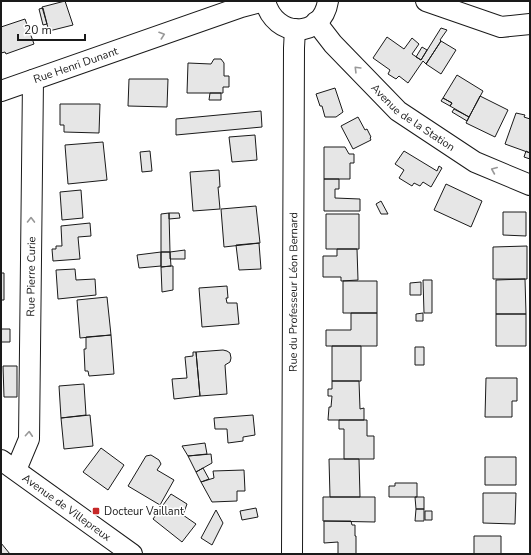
<svg xmlns="http://www.w3.org/2000/svg" width="531" height="555" font-family="'Nunito Sans',sans-serif">
<rect width="100%" height="100%" fill="#fff"/>
<!-- building -->
<path fill="#e6e6e6" stroke="#1a1a1a" d="M 65,1 L 73,25 L 49,31 L 42,7 Z
M 43,8 L 47,24 L 43,25 L 39,9 Z
M 25,19 L 34,44 L 6,54 L 5,52 L 1,53 L 1,27 Z
M 441,28 L 447,30 L 440,40 L 441,41 L 426,64 L 423,61 L 408,83 L 399,76 L 396,79 L 388,74 L 390,70 L 373,58 L 387,37 L 404,49 L 412,38 L 419,44 L 412,54 L 421,60 Z
M 441,41 L 456,50 L 441,74 L 426,64 Z
M 422,47 L 427,50 L 421,60 L 416,57 Z
M 214,59 L 221,59 L 224,63 L 224,76 L 229,76 L 229,87 L 223,87 L 223,93 L 187,93 L 188,63 L 211,64 Z
M 457,75 L 483,91 L 469,117 L 450,106 L 452,103 L 443,98 Z
M 129,79 L 168,79 L 167,107 L 128,106 Z
M 335,88 L 343,112 L 336,117 L 325,117 L 322,106 L 320,106 L 316,94 Z
M 210,93 L 221,93 L 221,100 L 209,100 Z
M 480,96 L 508,110 L 495,137 L 466,123 Z
M 443,98 L 452,103 L 450,106 L 441,101 Z
M 60,104 L 100,104 L 99,133 L 64,132 L 64,125 L 60,125 Z
M 454,109 L 469,117 L 467,121 L 452,112 Z
M 261,111 L 262,127 L 176,135 L 176,119 Z
M 516,113 L 525,115 L 524,117 L 530,119 L 530,153 L 505,144 Z
M 358,117 L 365,130 L 367,129 L 371,137 L 370,138 L 371,140 L 353,149 L 341,126 Z
M 255,135 L 257,160 L 232,162 L 229,137 Z
M 103,142 L 107,180 L 68,184 L 65,145 Z
M 324,147 L 345,147 L 349,154 L 354,154 L 354,163 L 350,163 L 350,179 L 324,179 Z
M 150,151 L 152,171 L 142,172 L 140,152 Z
M 404,151 L 437,171 L 439,166 L 442,168 L 431,187 L 423,182 L 420,186 L 414,183 L 412,186 L 399,178 L 404,170 L 395,164 Z
M 526,151 L 530,153 L 530,159 L 524,157 Z
M 219,170 L 220,187 L 218,187 L 220,209 L 193,211 L 190,172 Z
M 324,179 L 339,179 L 339,189 L 335,189 L 335,198 L 360,199 L 360,211 L 324,211 Z
M 446,184 L 482,201 L 471,227 L 434,210 Z
M 81,190 L 83,218 L 62,220 L 60,192 Z
M 381,201 L 388,214 L 381,214 L 376,204 Z
M 256,206 L 260,243 L 224,247 L 221,209 Z
M 503,212 L 526,212 L 526,236 L 503,235 Z
M 169,213 L 170,252 L 161,252 L 161,214 Z
M 169,213 L 179,213 L 180,218 L 169,219 Z
M 326,214 L 359,214 L 359,249 L 326,249 Z
M 90,223 L 91,236 L 78,237 L 80,259 L 53,261 L 52,249 L 56,249 L 56,246 L 62,246 L 61,226 Z
M 259,243 L 261,269 L 239,270 L 236,245 Z
M 527,246 L 527,279 L 493,279 L 493,247 Z
M 337,249 L 357,249 L 358,280 L 341,281 L 341,277 L 323,277 L 323,256 L 337,256 Z
M 185,250 L 185,259 L 170,259 L 170,252 Z
M 161,252 L 161,266 L 139,268 L 137,255 Z
M 161,252 L 170,252 L 171,266 L 161,267 Z
M 171,266 L 173,266 L 173,290 L 162,292 L 161,267 Z
M 75,269 L 76,280 L 95,279 L 96,295 L 58,299 L 56,270 Z
M 1,273 L 4,273 L 4,300 L 1,300 Z
M 525,279 L 526,314 L 496,314 L 496,280 Z
M 423,280 L 432,280 L 432,313 L 424,313 Z
M 343,281 L 377,281 L 377,313 L 343,313 Z
M 421,282 L 421,295 L 410,295 L 410,283 Z
M 227,286 L 228,298 L 226,298 L 227,303 L 237,303 L 239,324 L 202,327 L 199,288 Z
M 107,297 L 111,335 L 80,338 L 77,300 Z
M 351,313 L 377,313 L 377,346 L 326,346 L 326,330 L 351,330 Z
M 423,313 L 423,321 L 416,321 L 416,314 Z
M 496,314 L 526,314 L 526,346 L 496,346 Z
M 1,329 L 10,329 L 10,342 L 1,342 Z
M 111,335 L 114,374 L 89,376 L 88,371 L 85,371 L 84,349 L 86,349 L 86,337 Z
M 332,346 L 361,346 L 361,381 L 332,381 Z
M 415,347 L 424,347 L 424,365 L 415,365 Z
M 223,350 L 227,351 L 230,353 L 231,358 L 230,362 L 225,365 L 227,394 L 200,396 L 196,352 Z
M 193,352 L 196,352 L 200,396 L 174,399 L 172,379 L 187,378 L 185,357 L 193,356 Z
M 3,366 L 17,366 L 17,397 L 4,397 Z
M 486,378 L 517,378 L 517,401 L 512,401 L 512,417 L 485,417 Z
M 332,381 L 359,381 L 360,409 L 364,408 L 364,420 L 328,420 L 329,407 L 331,407 L 332,396 L 328,396 L 328,389 L 332,389 Z
M 84,384 L 86,415 L 61,418 L 59,386 Z
M 90,415 L 93,446 L 64,449 L 61,418 Z
M 253,415 L 255,435 L 243,437 L 243,441 L 228,443 L 227,429 L 215,429 L 214,418 Z
M 339,420 L 367,420 L 367,436 L 374,436 L 374,459 L 344,459 L 344,429 L 339,429 Z
M 205,443 L 207,454 L 188,456 L 182,446 Z
M 101,448 L 124,465 L 108,490 L 83,472 Z
M 211,454 L 212,463 L 196,472 L 188,456 Z
M 151,455 L 159,460 L 161,464 L 157,470 L 174,480 L 160,505 L 128,486 L 146,456 Z
M 485,457 L 516,457 L 516,485 L 485,485 Z
M 329,459 L 359,459 L 360,497 L 330,497 Z
M 203,468 L 209,479 L 201,482 L 196,472 Z
M 244,470 L 245,491 L 237,491 L 237,501 L 212,502 L 201,482 L 214,478 L 213,471 Z
M 395,483 L 417,483 L 417,497 L 389,497 L 389,486 L 395,486 Z
M 483,493 L 516,493 L 515,524 L 483,523 Z
M 171,494 L 187,504 L 183,515 L 196,524 L 182,542 L 153,519 Z
M 323,497 L 375,497 L 375,522 L 323,521 Z
M 415,497 L 424,497 L 424,509 L 416,509 Z
M 256,508 L 258,517 L 242,520 L 240,511 Z
M 416,509 L 424,509 L 424,521 L 415,521 Z
M 216,510 L 223,523 L 212,545 L 201,538 Z
M 425,511 L 432,511 L 432,520 L 425,520 Z
M 324,521 L 351,521 L 352,525 L 355,525 L 355,536 L 356,536 L 356,554 L 338,554 L 338,542 L 324,543 Z
M 474,536 L 501,536 L 501,554 L 474,554 Z
M 1,543 L 10,554 L 1,554 Z"/>
<g fill="none" stroke-linecap="round" stroke-linejoin="round">
<defs>
<g id="street">
<path d="M 265,1 C 275,39 322,39 328,1"/>
<path d="M 426,1 L 501,27 L 530,24"/>
<path id="s1" d="M 316,22 L 333,44 L 398,111 L 475,162 L 530,185"/>
<path id="s2" d="M 1,91 L 241,7 L 264,1"/>
<path id="s3" d="M 1,460 L 132,554"/>
<path id="s4" d="M 16,470 L 29,439 L 33,80"/>
<path id="s5" d="M 292,554 L 294,48 L 295,29"/>
</g>
</defs>
<!-- street casing -->
<use href="#street" stroke="#1a1a1a" stroke-width="22"/>
<!-- street -->
<use href="#street" stroke="#fff" stroke-width="20"/>
</g>
<!-- one-way arrows -->
<defs><path id="oneway-chevron" d="M-2-3.5L2.5 0L-2 3.5" fill="none" stroke-width="1.6" stroke-linecap="round" stroke-linejoin="round"/></defs>
<g stroke="#989898">
<use href="#oneway-chevron" transform="translate(162 35) rotate(-19)"/>
<use href="#oneway-chevron" transform="translate(357 69) rotate(-135)"/>
<use href="#oneway-chevron" transform="translate(494 170) rotate(-157)"/>
<use href="#oneway-chevron" transform="translate(31 220) rotate(-89)"/>
<use href="#oneway-chevron" transform="translate(29 434) rotate(-86)"/>
</g>
<!-- markers -->
<rect fill="#c62828" stroke="#fff" stroke-width="1.5" x="92" y="507" width="8" height="8" rx="2"/>
<g text-anchor="middle" stroke-width="3" stroke-linejoin="round" paint-order="stroke">
<!-- street labels -->
<g font-size="11" fill="#1a1a1a" stroke="#fff">
<text dy="4" stroke="none"><textPath href="#s2" startOffset="79">Rue Henri Dunant</textPath></text>
<text dy="4" stroke="none"><textPath href="#s1" startOffset="137">Avenue de la Station</textPath></text>
<text dy="4" stroke="none"><textPath href="#s4" startOffset="196">Rue Pierre Curie</textPath></text>
<text dy="4" stroke="none"><textPath href="#s5" startOffset="262">Rue du Professeur Léon Bernard</textPath></text>
<text dy="4" stroke="none"><textPath href="#s3" startOffset="81">Avenue de Villepreux</textPath></text>
</g>
<!-- poi labels -->
<g font-size="11" fill="#1a1a1a" stroke="#fff" text-anchor="start">
<text x="104" y="515">Docteur Vaillant</text>
</g>
</g>
<!-- border -->
<rect width="531" height="555" fill="none" stroke="#1a1a1a" stroke-width="4"/>
<!-- scale -->
<path d="M18 34v6h67v-6" fill="none" stroke="#1a1a1a" stroke-width="2"/>
<text x="24" y="34" font-size="12" fill="#1a1a1a" stroke="#ffffff" stroke-width="3" paint-order="stroke">20 m</text>
</svg>
